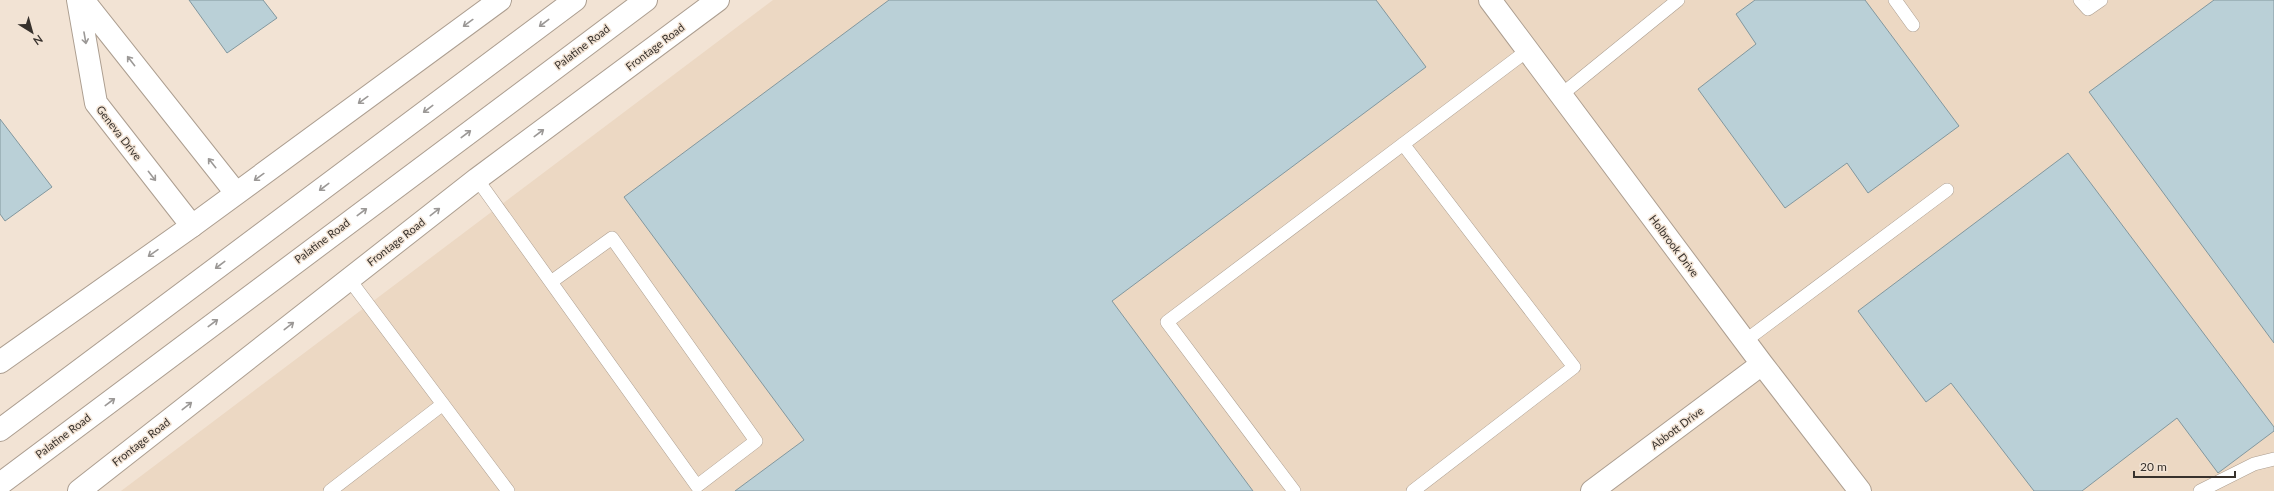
<svg xmlns="http://www.w3.org/2000/svg" width="2274" height="491" font-family="Lato,sans-serif">
<rect width="100%" height="100%" fill="#f2e3d4"/>
<!-- built -->
<path fill="#ecd8c3" d="M 773,0 L 2274,0 L 2274,491 L 121,491 Z"/>
<!-- building -->
<path fill="#bad0d7" stroke="#82979e" d="M 189,0 L 263,0 L 277,18 L 227,53 Z
M 889,0 L 1376,0 L 1426,67 L 1112,301 L 1253,491 L 735,491 L 804,440 L 624,197 Z
M 1755,0 L 1865,0 L 1959,126 L 1868,193 L 1847,163 L 1785,208 L 1698,89 L 1756,44 L 1736,14 Z
M 2214,0 L 2274,0 L 2274,343 L 2089,92 Z
M 0,119 L 52,187 L 5,221 L 0,214 Z
M 2068,153 L 2274,427 L 2274,431 L 2218,473 L 2177,418 L 2082,491 L 2034,491 L 1951,383 L 1926,402 L 1858,311 Z"/>
<g fill="none" stroke-linecap="round" stroke-linejoin="round">
<defs>
<path id="lane" d="M 1895,0 L 1913,25
M 2080,0 L 2088,9 L 2101,0
M 1561,95 L 1678,0
M 1403,144 L 1574,367 L 1413,491
M 477,179 L 697,486 L 756,441 L 612,238 L 551,282
M 349,279 L 508,491
M 1745,341 L 1947,190
M 330,491 L 443,404
M 1294,491 L 1167,322 L 1528,50
M 2200,491 L 2254,464 L 2274,459"/>
<path id="street" d="M 78,0 L 96,103 L 192,226
M 83,0 L 236,193
M 1490,0 L 1762,364 L 1860,491
M 1592,491 L 1762,364"/>
<path id="secondary" d="M 0,362 L 192,226 L 500,0
M 79,491 L 477,179 L 718,0"/>
<path id="highway" d="M 0,430 L 575,0
M 0,484 L 646,0"/>
</defs>
<!-- lane casing -->
<use href="#lane" stroke="#ac9e90" stroke-width="14"/>
<!-- street casing -->
<use href="#street" stroke="#ac9e90" stroke-width="24"/>
<!-- secondary casing -->
<use href="#secondary" stroke="#ac9e90" stroke-width="24"/>
<!-- highway casing -->
<use href="#highway" stroke="#ac9e90" stroke-width="24"/>
<!-- lane -->
<use href="#lane" stroke="#fff" stroke-width="13"/>
<!-- street -->
<use href="#street" stroke="#fff" stroke-width="22"/>
<!-- secondary -->
<use href="#secondary" stroke="#fff" stroke-width="22"/>
<!-- highway -->
<use href="#highway" stroke="#fff" stroke-width="22"/>
</g>
<!-- one-way arrows -->
<defs><path id="oneway-shaft" d="M-6 0H5M1.5-3L5.5 0L1.5 3" fill="none" stroke-width="1.6" stroke-linecap="round" stroke-linejoin="round"/></defs>
<g stroke="#9b9896">
<use href="#oneway-shaft" transform="translate(468 23) rotate(144)"/>
<use href="#oneway-shaft" transform="translate(544 23) rotate(143)"/>
<use href="#oneway-shaft" transform="translate(85 38) rotate(80)"/>
<use href="#oneway-shaft" transform="translate(131 61) rotate(-128)"/>
<use href="#oneway-shaft" transform="translate(363 100) rotate(144)"/>
<use href="#oneway-shaft" transform="translate(428 109) rotate(143)"/>
<use href="#oneway-shaft" transform="translate(539 133) rotate(-37)"/>
<use href="#oneway-shaft" transform="translate(466 134) rotate(-37)"/>
<use href="#oneway-shaft" transform="translate(212 163) rotate(-129)"/>
<use href="#oneway-shaft" transform="translate(152 176) rotate(52)"/>
<use href="#oneway-shaft" transform="translate(259 177) rotate(144)"/>
<use href="#oneway-shaft" transform="translate(324 187) rotate(143)"/>
<use href="#oneway-shaft" transform="translate(362 212) rotate(-37)"/>
<use href="#oneway-shaft" transform="translate(435 212) rotate(-38)"/>
<use href="#oneway-shaft" transform="translate(153 253) rotate(145)"/>
<use href="#oneway-shaft" transform="translate(220 265) rotate(143)"/>
<use href="#oneway-shaft" transform="translate(213 323) rotate(-37)"/>
<use href="#oneway-shaft" transform="translate(289 326) rotate(-38)"/>
<use href="#oneway-shaft" transform="translate(110 402) rotate(-37)"/>
<use href="#oneway-shaft" transform="translate(187 406) rotate(-38)"/>
</g>
<g text-anchor="middle" stroke-width="3" stroke-linejoin="round" paint-order="stroke">
<!-- street labels -->
<g font-size="11" fill="#37312c" stroke="#f2e3d4">
<text transform="translate(582 47) rotate(-37)" y="4">Palatine Road</text>
<text transform="translate(655 47) rotate(-37)" y="4">Frontage Road</text>
<text transform="translate(119 133) rotate(52)" y="4">Geneva Drive</text>
<text transform="translate(322 241) rotate(-37)" y="4">Palatine Road</text>
<text transform="translate(396 242) rotate(-38)" y="4">Frontage Road</text>
<text transform="translate(1674 246) rotate(53)" y="4">Holbrook Drive</text>
<text transform="translate(1677 428) rotate(-37)" y="4">Abbott Drive</text>
<text transform="translate(63 436) rotate(-37)" y="4">Palatine Road</text>
<text transform="translate(141 442) rotate(-38)" y="4">Frontage Road</text>
</g>
</g>
<!-- north arrow -->
<g transform="translate(32 32) rotate(143)" stroke="#f2e3d4" stroke-width="3" paint-order="stroke">
<path d="M0-3L7 15L0 10L-7 15Z" fill="#37312c"/>
<text y="-6" font-size="11" font-weight="bold" text-anchor="middle" fill="#37312c">N</text>
</g>
<!-- scale -->
<path d="M2134 471v6h101v-6" fill="none" stroke="#37312c" stroke-width="2"/>
<text x="2140" y="471" font-size="12" fill="#37312c" stroke="#f2e3d4" stroke-width="3" paint-order="stroke">20 m</text>
</svg>
